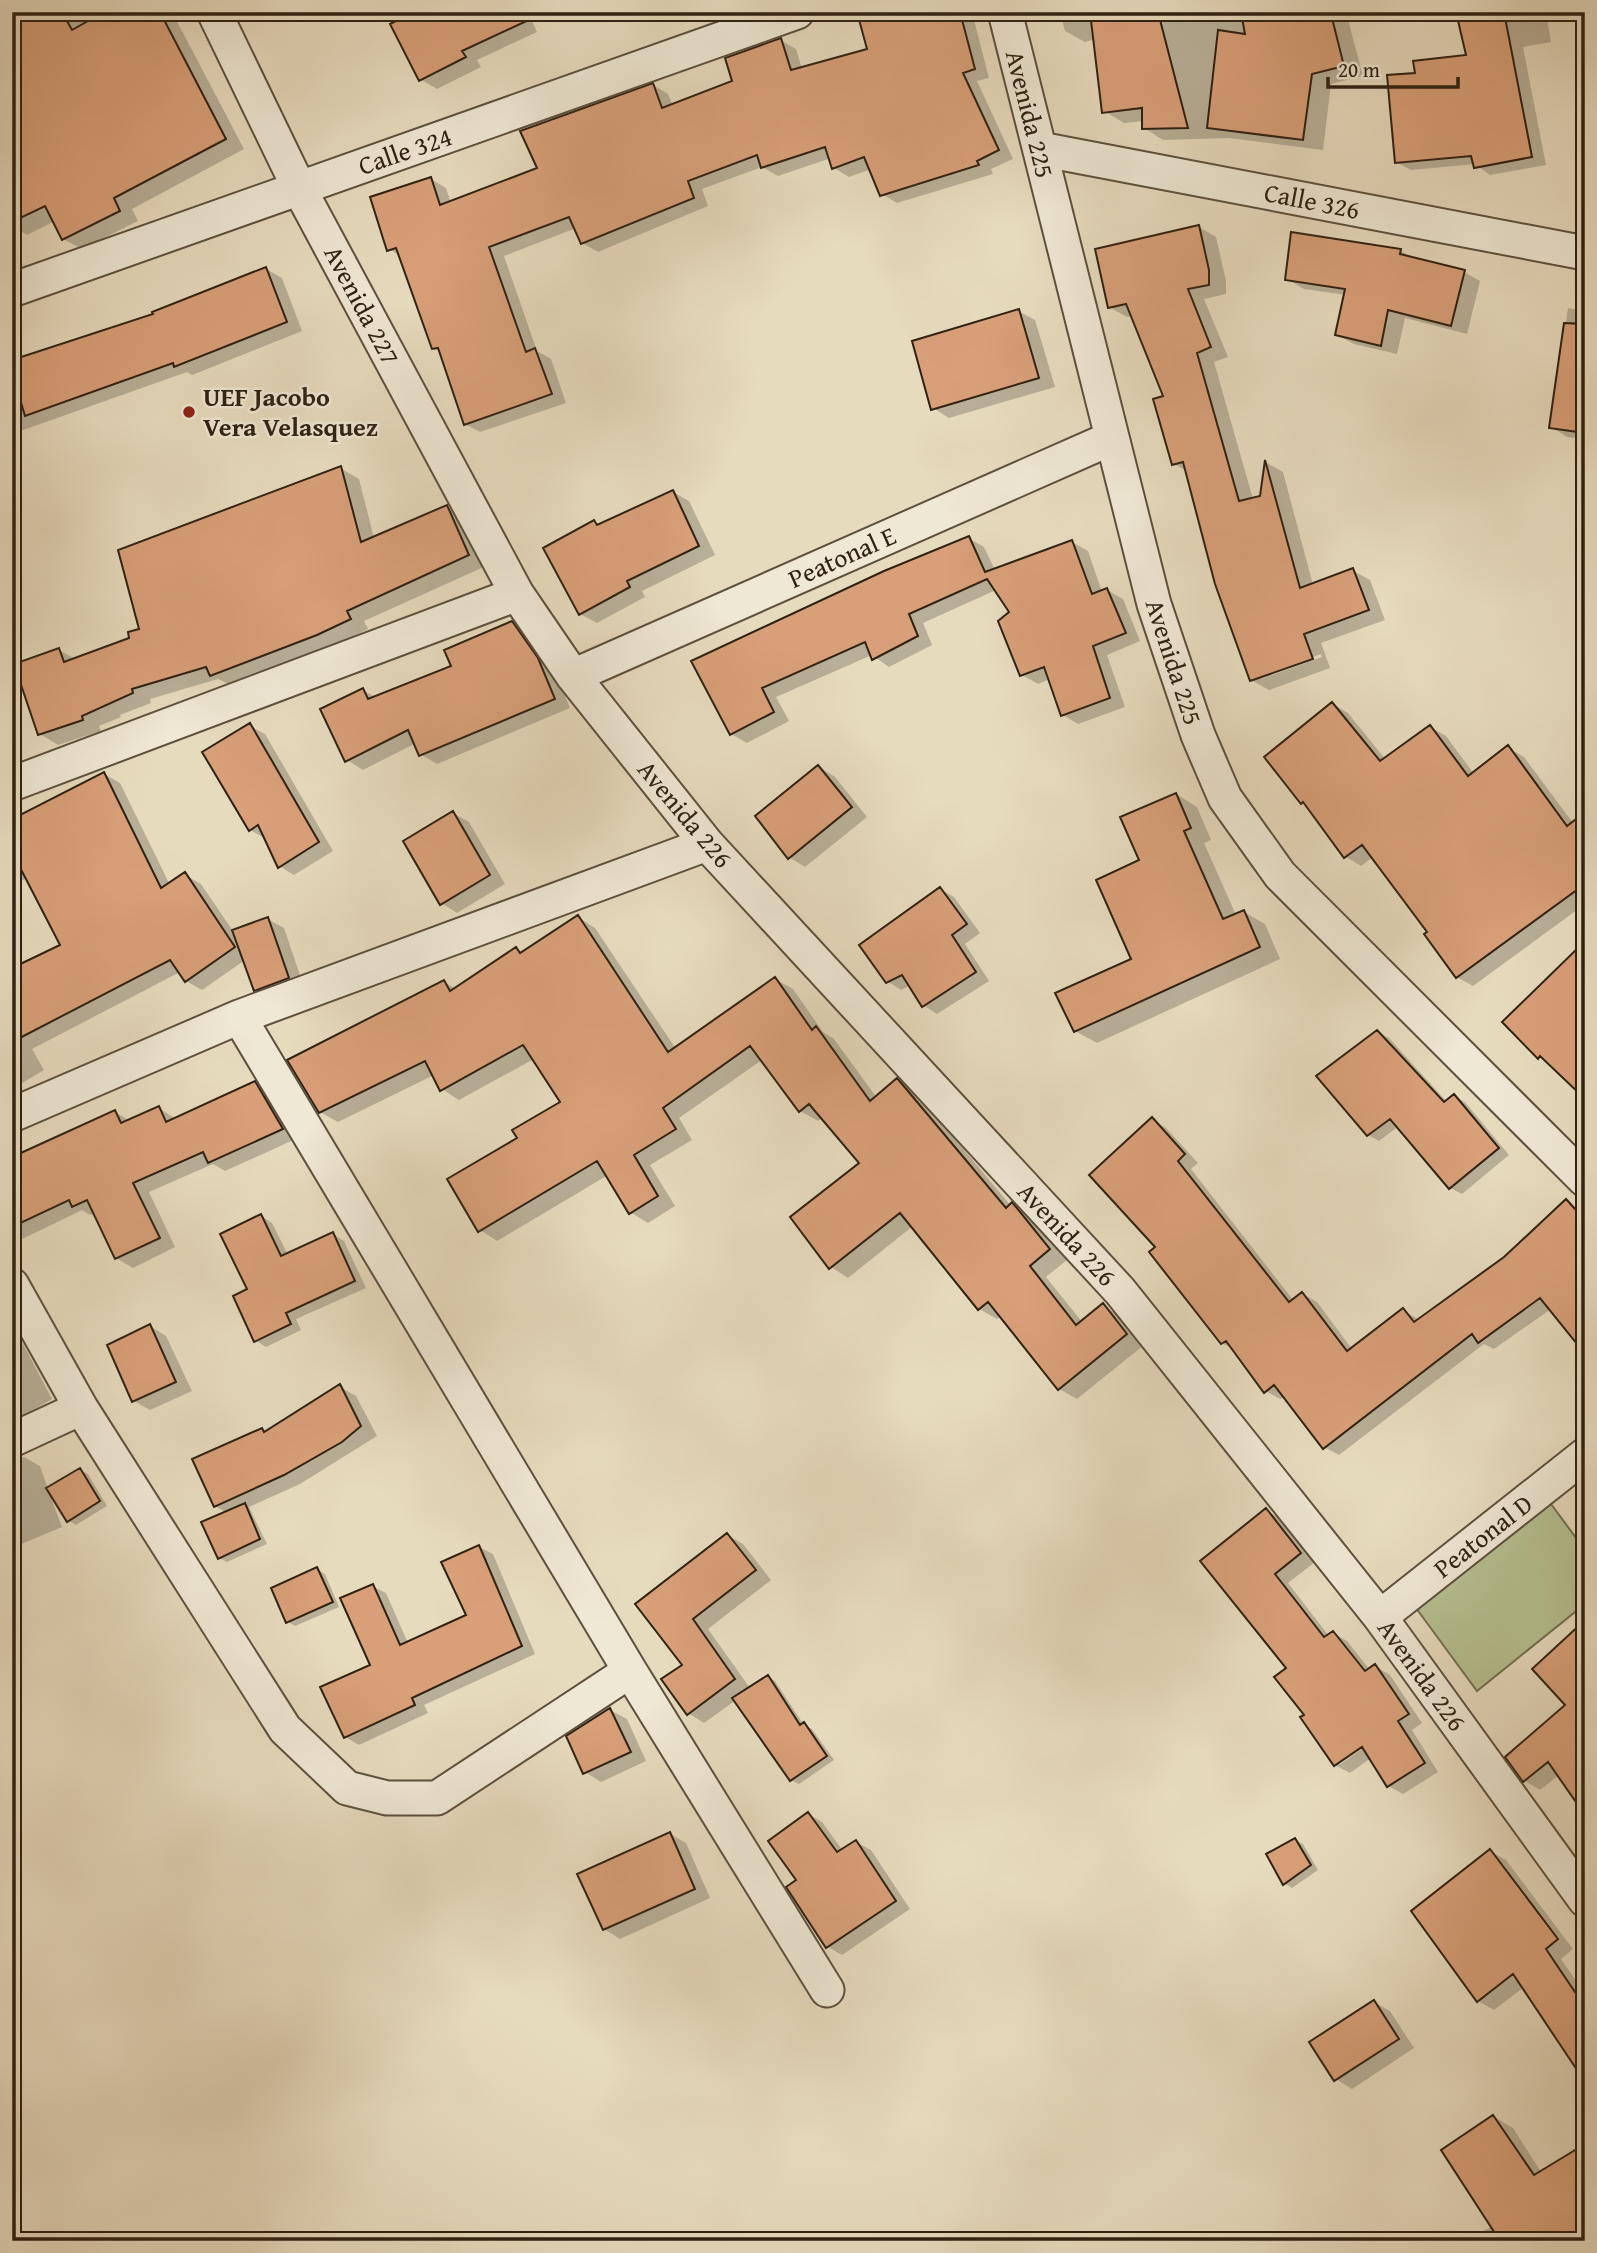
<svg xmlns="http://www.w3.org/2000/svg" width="1597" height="2253" font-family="'Gentium Book Plus',serif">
<rect width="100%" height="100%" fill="#e7dbbe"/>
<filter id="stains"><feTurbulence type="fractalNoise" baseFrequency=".00286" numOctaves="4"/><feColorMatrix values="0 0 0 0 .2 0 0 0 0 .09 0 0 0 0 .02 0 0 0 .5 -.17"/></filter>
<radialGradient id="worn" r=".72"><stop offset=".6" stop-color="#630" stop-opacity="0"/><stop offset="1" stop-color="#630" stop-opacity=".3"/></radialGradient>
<!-- green -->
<path fill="#b6c091" stroke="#727052" stroke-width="2" d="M 1551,1504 L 1585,1550 L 1585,1604 L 1477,1691 L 1416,1608 Z"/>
<!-- shadow -->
<path fill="#0003" fill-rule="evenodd" d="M 12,12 L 172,12 L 244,149 L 132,209 L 138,221 L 82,249 L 63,239 L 55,221 L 27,235 L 12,226 Z
M 417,12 L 528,12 L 537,32 L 477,60 L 481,67 L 437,89 L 420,79 Z
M 876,12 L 972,12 L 989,78 L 977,81 L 1013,159 L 991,169 L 993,174 L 897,203 L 882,194 L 871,169 L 849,177 L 834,168 L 831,158 L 778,176 L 762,167 L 702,189 L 708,206 L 598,252 L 582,243 L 576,228 L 504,256 L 537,351 L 551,359 L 566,403 L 480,432 L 465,424 L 441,352 L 434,348 L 402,257 L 389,249 L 431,179 L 446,188 L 451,203 L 540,169 L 653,85 L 668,94 L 673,106 L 734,82 L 780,40 L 796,49 L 802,69 L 869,50 Z
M 1060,12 L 1346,12 L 1363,76 L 1331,84 L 1323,150 L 1229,138 L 1163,140 L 1144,128 L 1144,121 L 1124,123 L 1104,111 L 1095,39 L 1085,42 L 1065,31 Z
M 1458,12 L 1546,12 L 1551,42 L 1523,47 L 1546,165 L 1490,175 L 1475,164 L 1411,170 L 1396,162 L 1468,57 Z
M 1199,227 L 1216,237 L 1226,281 L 1226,294 L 1204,299 L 1228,357 L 1214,362 L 1253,499 L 1261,497 L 1267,463 L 1283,472 L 1313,585 L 1352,570 L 1370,580 L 1385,620 L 1321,643 L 1330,668 L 1269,690 L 1251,680 L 1187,471 L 1174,464 L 1165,398 L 1133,316 L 1127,317 L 1109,307 ZM 1321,654 L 1322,657 L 1261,679 L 1261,675 Z
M 1293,234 L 1401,251 L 1417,260 L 1464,272 L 1480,281 L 1467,334 L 1405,318 L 1397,354 L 1354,344 L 1337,335 L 1346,295 L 1304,289 L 1287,279 Z
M 266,269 L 282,278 L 302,331 L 192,375 L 187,372 L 12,434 L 12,368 L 156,316 Z
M 1568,308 L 1585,311 L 1585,439 L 1567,437 L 1551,427 Z
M 1018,311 L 1035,320 L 1055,387 L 949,418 L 933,408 Z
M 340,468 L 359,479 L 374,538 L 447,507 L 465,518 L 486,566 L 364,621 L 368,629 L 336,645 L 230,685 L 218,679 L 150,699 L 151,703 L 120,715 L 121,717 L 99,726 L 101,731 L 58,745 L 40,734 L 59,650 L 75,659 L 132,639 Z
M 673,492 L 689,501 L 715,555 L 642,591 L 645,597 L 597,623 L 580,614 L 594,522 L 600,526 Z
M 968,538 L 984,547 L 995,570 L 1072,542 L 1088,551 L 1102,592 L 1107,590 L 1123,599 L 1140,641 L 1107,655 L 1125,707 L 1078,724 L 1063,715 L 1050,679 L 1038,684 L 1022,675 L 1011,613 L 996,590 L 923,623 L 932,645 L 889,667 L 872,655 L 776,697 L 789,721 L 747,743 L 731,734 L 694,661 Z
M 512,623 L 528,632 L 554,669 L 570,708 L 437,764 L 420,754 L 416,743 L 363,770 L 347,760 L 363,690 L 377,698 L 453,667 Z
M 12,626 L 22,649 L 12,654 Z
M 1333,704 L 1348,713 L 1386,760 L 1430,727 L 1446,736 L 1474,774 L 1508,748 L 1524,757 L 1573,823 L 1585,814 L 1585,904 L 1473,986 L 1457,977 L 1429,932 L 1373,857 L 1361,866 L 1346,857 L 1309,807 L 1302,803 Z
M 250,726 L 265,734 L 333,851 L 294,875 L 279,866 L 265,838 L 250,830 Z
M 819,767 L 835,777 L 867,817 L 805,867 L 789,857 Z
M 104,774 L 120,783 L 170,885 L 185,875 L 201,884 L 233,931 L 267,919 L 284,928 L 304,987 L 271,999 L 255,990 L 245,960 L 202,990 L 186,981 L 180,972 L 32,1049 L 44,1070 L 12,1089 L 12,970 L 62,945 L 27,878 L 12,886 L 12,821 Z
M 1176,794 L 1197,807 L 1211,840 L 1204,843 L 1236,915 L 1244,912 L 1265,924 L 1280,959 L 1097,1043 L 1075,1031 L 1133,960 L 1141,861 Z
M 453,813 L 469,822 L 505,884 L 457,913 L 441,903 Z
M 940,889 L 954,897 L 980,933 L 965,944 L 989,981 L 937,1014 L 923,1005 L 911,985 L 901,990 L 887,981 Z
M 578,917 L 595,928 L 676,1049 L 775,979 L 793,989 L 823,1032 L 834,1039 L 877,1098 L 898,1081 L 915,1091 L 1011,1206 L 1030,1215 L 1067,1260 L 1046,1277 L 1082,1322 L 1103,1306 L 1121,1316 L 1144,1345 L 1077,1399 L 1059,1389 L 1001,1316 L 997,1319 L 979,1309 L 913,1226 L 848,1278 L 831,1267 L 861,1163 L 823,1117 L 818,1121 L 800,1111 L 762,1060 L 679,1118 L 692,1140 L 650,1165 L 675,1206 L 648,1223 L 630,1212 L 608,1175 L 497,1241 L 480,1230 L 519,1139 L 563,1102 L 534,1059 L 459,1100 L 442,1089 L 434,1075 L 338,1122 L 320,1112 L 444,982 L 456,989 L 516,949 L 523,953 Z
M 1377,1032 L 1389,1038 L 1447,1102 L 1454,1096 L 1465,1102 L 1509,1155 L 1462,1194 L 1450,1188 L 1399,1126 L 1379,1141 L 1368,1135 Z
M 255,1083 L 271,1093 L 298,1138 L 225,1171 L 213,1164 L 149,1192 L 175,1247 L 133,1268 L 116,1258 L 95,1213 L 90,1215 L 82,1210 L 12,1244 L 12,1159 L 115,1112 L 130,1121 L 159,1108 L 176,1119 Z
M 1152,1120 L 1166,1128 L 1198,1163 L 1191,1169 L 1294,1301 L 1303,1294 L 1317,1302 L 1352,1349 L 1403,1310 L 1419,1320 L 1505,1258 L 1566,1201 L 1585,1215 L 1585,1351 L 1551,1309 L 1494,1349 L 1484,1344 L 1339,1455 L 1324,1447 L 1285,1396 L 1280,1399 L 1266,1391 L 1235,1350 L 1222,1343 L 1158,1248 Z
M 261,1216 L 272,1223 L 288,1255 L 333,1234 L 344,1241 L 366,1288 L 296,1319 L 301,1330 L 266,1347 L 255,1340 L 249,1290 Z
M 12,1323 L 52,1399 L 21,1417 L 26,1428 L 12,1437 Z
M 150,1326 L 166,1336 L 192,1391 L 150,1410 L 134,1401 Z
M 340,1387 L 356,1396 L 377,1436 L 300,1484 L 249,1507 L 267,1544 L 227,1562 L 219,1558 L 227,1513 L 215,1506 L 262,1430 L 267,1433 Z
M 24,1457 L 40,1466 L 48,1489 L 80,1470 L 88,1474 L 107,1506 L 76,1525 L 68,1520 L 50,1495 L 62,1527 L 12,1548 L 12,1460 Z
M 1266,1510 L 1281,1519 L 1315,1562 L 1288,1583 L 1329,1636 L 1333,1633 L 1347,1641 L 1370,1670 L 1375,1666 L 1390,1675 L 1422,1723 L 1412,1730 L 1438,1772 L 1403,1794 L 1388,1786 L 1371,1758 L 1350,1773 L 1335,1765 L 1306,1715 L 1288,1668 L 1202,1562 ZM 1368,1741 L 1370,1743 L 1339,1765 L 1339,1761 Z
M 727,1535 L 743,1544 L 771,1580 L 708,1629 L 750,1688 L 768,1677 L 775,1681 L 804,1725 L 812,1729 L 834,1760 L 799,1784 L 791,1780 L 736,1700 L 704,1723 L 688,1713 L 684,1665 L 638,1604 Z
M 479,1547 L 493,1554 L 535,1654 L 424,1705 L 428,1713 L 359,1745 L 345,1737 L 373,1665 L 372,1586 L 386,1593 L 408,1643 L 468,1615 Z
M 317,1569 L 325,1574 L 339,1607 L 295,1626 L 288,1622 Z
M 1582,1625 L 1559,1775 L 1540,1790 L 1525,1781 L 1567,1705 Z
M 610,1710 L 627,1719 L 646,1761 L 601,1782 L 585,1772 Z
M 808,1814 L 822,1822 L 843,1851 L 856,1842 L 871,1850 L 910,1909 L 842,1955 L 828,1947 L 799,1881 Z
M 670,1834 L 686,1843 L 710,1898 L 620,1939 L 604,1929 Z
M 1295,1840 L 1303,1844 L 1318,1870 L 1292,1888 L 1284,1883 Z
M 1490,1851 L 1506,1860 L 1573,1949 L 1561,1959 L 1585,1994 L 1585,2067 L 1524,1987 L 1494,2010 L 1478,2001 Z
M 1374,2002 L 1390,2011 L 1414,2048 L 1352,2089 L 1336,2079 Z
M 1494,2117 L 1513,2128 L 1585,2241 L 1467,2241 L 1492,2226 Z"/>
<!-- building -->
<path fill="#d89f78" stroke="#2f2113" stroke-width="2" d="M 12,12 L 62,12 L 72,30 L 104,12 L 160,12 L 226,139 L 114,198 L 120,211 L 62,240 L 45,206 L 12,222 Z
M 413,12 L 546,12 L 462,51 L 466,57 L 419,81 L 390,24 Z
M 857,12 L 960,12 L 975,69 L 963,73 L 999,150 L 977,161 L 979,165 L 880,196 L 864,157 L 832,169 L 825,147 L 761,168 L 757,155 L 688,181 L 694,198 L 581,244 L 569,217 L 489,247 L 526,352 L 535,348 L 552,394 L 464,425 L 438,348 L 432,349 L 396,248 L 387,251 L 370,197 L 431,177 L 440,205 L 537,168 L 520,131 L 653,83 L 662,108 L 732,81 L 725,58 L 781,38 L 791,70 L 867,49 Z
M 1090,12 L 1158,12 L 1188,128 L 1142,129 L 1142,108 L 1102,113 Z
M 1241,12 L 1298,12 L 1300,21 L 1331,14 L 1344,66 L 1312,74 L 1303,140 L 1207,128 L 1218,30 L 1245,34 Z
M 1456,12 L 1504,12 L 1532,157 L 1474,168 L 1471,156 L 1395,163 L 1387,75 L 1415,73 L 1413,61 L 1466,55 Z
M 1199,225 L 1209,270 L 1209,285 L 1188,289 L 1211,347 L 1197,353 L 1239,501 L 1260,496 L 1265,460 L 1300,588 L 1353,568 L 1369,610 L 1304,634 L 1313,659 L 1250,681 L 1215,584 L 1183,462 L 1172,465 L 1153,399 L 1163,396 L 1126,304 L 1108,308 L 1095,249 Z
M 1291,232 L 1401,249 L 1400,254 L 1465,270 L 1451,326 L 1388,310 L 1381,346 L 1335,335 L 1345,289 L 1285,280 Z
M 266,267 L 287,322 L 174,367 L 173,363 L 25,416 L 12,372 L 12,360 L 153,314 L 152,312 Z
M 1019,309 L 1039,378 L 931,410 L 912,341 Z
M 1564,323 L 1585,324 L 1585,433 L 1549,428 Z
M 341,466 L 361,542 L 447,505 L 469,555 L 347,611 L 351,619 L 317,635 L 210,676 L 206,667 L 132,689 L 133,693 L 82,716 L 83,720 L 38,735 L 14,664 L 59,648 L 64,662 L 129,638 L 128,632 L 139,629 L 118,550 Z
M 673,490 L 699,546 L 627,581 L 630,587 L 579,615 L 543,548 L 594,520 L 597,525 Z
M 969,536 L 985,572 L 1072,540 L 1092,594 L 1107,588 L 1126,633 L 1093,646 L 1110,698 L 1061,716 L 1044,667 L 1020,676 L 998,621 L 1009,612 L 987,579 L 909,614 L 918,636 L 872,660 L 865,642 L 762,688 L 774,712 L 730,735 L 691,661 L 884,571 Z
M 512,621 L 538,658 L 555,699 L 419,756 L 408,730 L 345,762 L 320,709 L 363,688 L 368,699 L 451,666 L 444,650 Z
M 1332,702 L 1380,761 L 1430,725 L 1468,776 L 1508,745 L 1567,826 L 1585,812 L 1585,884 L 1456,978 L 1424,934 L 1427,932 L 1362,845 L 1344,858 L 1303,802 L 1301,804 L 1264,757 Z
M 250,723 L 319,842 L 278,868 L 258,825 L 249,831 L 202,752 Z
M 818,765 L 852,807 L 788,859 L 755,816 Z
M 104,772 L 161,888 L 185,872 L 235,947 L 185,982 L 170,960 L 12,1042 L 12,968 L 60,945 L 12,852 L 12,819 Z
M 1176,793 L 1191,828 L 1184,831 L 1223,919 L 1244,910 L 1260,947 L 1074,1032 L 1055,993 L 1131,959 L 1096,880 L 1139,860 L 1120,817 Z
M 453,811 L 490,875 L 440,905 L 403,841 Z
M 940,887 L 967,924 L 952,935 L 976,972 L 922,1007 L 902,975 L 886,983 L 859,945 Z
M 578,915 L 668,1052 L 775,977 L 812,1030 L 816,1026 L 870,1101 L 897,1078 L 1006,1208 L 1012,1202 L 1050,1249 L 1030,1266 L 1076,1325 L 1103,1303 L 1127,1334 L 1058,1390 L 988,1302 L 978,1310 L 900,1213 L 829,1269 L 790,1217 L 859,1163 L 809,1104 L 799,1112 L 750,1046 L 663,1108 L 676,1129 L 634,1155 L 658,1196 L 629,1214 L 597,1161 L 478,1232 L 447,1179 L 517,1138 L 512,1130 L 560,1102 L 523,1045 L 440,1091 L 425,1061 L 319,1113 L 287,1060 L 444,980 L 450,991 L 516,947 L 520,953 Z
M 268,917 L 289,978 L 254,991 L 232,930 Z
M 1585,941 L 1585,1099 L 1540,1056 L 1538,1059 L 1502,1022 Z
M 1377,1030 L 1444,1102 L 1454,1094 L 1499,1148 L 1449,1189 L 1390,1119 L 1367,1136 L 1316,1076 Z
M 255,1081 L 283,1129 L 208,1163 L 203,1152 L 133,1183 L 160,1238 L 115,1259 L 87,1200 L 72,1207 L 69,1200 L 12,1227 L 12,1157 L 115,1110 L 121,1123 L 159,1106 L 166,1122 Z
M 1152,1117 L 1185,1154 L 1178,1161 L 1289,1302 L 1302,1292 L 1347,1351 L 1403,1308 L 1414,1322 L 1504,1257 L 1566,1199 L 1585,1220 L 1585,1354 L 1540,1298 L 1478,1343 L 1472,1334 L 1323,1449 L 1274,1385 L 1264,1393 L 1226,1341 L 1221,1344 L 1149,1252 L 1155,1247 L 1089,1175 Z
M 261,1214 L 281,1256 L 333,1232 L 355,1281 L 286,1313 L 291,1324 L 254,1342 L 233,1296 L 247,1289 L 220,1234 Z
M 150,1324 L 176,1382 L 132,1402 L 107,1345 Z
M 340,1384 L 361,1426 L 342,1442 L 284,1475 L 214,1507 L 192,1459 L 262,1428 L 264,1432 Z
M 80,1468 L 100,1501 L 67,1522 L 46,1488 Z
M 245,1503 L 260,1539 L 218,1559 L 201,1522 Z
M 1266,1508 L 1301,1553 L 1275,1574 L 1324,1637 L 1333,1631 L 1365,1671 L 1375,1664 L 1409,1714 L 1398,1721 L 1425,1763 L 1387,1787 L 1362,1747 L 1334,1766 L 1300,1717 L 1304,1715 L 1274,1677 L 1286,1668 L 1200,1561 Z
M 727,1533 L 756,1570 L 693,1619 L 735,1679 L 687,1715 L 661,1679 L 682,1665 L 635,1604 Z
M 479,1545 L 522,1646 L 412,1698 L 415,1705 L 344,1738 L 320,1687 L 370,1665 L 340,1598 L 373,1584 L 400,1645 L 466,1615 L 441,1562 Z
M 317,1567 L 333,1602 L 286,1623 L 271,1588 Z
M 1585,1620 L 1585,1815 L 1548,1762 L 1523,1782 L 1505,1757 L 1565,1705 L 1532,1669 Z
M 768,1675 L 800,1725 L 804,1722 L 827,1756 L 790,1781 L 732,1698 Z
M 610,1708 L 631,1752 L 583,1774 L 566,1736 Z
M 808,1812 L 837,1852 L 856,1840 L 896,1901 L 826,1948 L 786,1887 L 796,1880 L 768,1841 Z
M 670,1832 L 695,1889 L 603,1930 L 577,1874 Z
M 1295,1838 L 1311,1865 L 1283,1885 L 1266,1854 Z
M 1490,1849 L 1558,1939 L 1546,1949 L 1585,2007 L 1585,2082 L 1513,1974 L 1477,2002 L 1411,1911 Z
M 1374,2000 L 1399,2039 L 1334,2081 L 1309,2042 Z
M 1493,2115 L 1534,2175 L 1585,2144 L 1585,2241 L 1500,2241 L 1441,2150 Z"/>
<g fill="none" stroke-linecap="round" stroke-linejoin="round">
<defs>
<path id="minor" d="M 214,12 L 299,188 L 517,594 L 573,676 L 707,844 L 1120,1291 L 1380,1617 L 1585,1900
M 1005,12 L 1154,604 L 1198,735 L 1225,798 L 1280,875 L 1585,1180
M 1040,149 L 1585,253
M 12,290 L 797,12
M 573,676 L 1112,438
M 12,784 L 517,594
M 239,1017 L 630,1671 L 827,1990
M 12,1115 L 239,1017 L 707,844
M 12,1285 L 81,1408 L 285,1729 L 347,1788 L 387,1798 L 437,1798 L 630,1671
M 12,1440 L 81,1408
M 1380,1617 L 1585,1455"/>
</defs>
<!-- minor casing -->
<use href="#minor" stroke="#5d503e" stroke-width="37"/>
<!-- minor -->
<use href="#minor" stroke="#efe8d5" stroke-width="33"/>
</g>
<!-- markers -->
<circle fill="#8f2418" stroke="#efe8d5" stroke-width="2.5" cx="189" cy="412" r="7"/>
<g text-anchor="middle" stroke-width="5" stroke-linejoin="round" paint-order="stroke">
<!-- street labels -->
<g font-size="26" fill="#2f2113" stroke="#efe8d5">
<text transform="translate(1030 114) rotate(76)" y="9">Avenida 225</text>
<text transform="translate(405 151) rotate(-19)" y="9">Calle 324</text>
<text transform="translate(1312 201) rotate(11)" y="9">Calle 326</text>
<text transform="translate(362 305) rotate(62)" y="9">Avenida 227</text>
<text transform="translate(842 557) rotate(-24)" y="9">Peatonal E</text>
<text transform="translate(1174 662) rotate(72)" y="9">Avenida 225</text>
<text transform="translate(685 814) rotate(50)" y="9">Avenida 226</text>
<text transform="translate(1067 1234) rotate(47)" y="9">Avenida 226</text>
<text transform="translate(1483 1536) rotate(-38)" y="9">Peatonal D</text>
<text transform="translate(1422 1675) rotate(54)" y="9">Avenida 226</text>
</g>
<!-- poi labels -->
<g font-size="26" font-weight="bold" fill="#2f2113" stroke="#efe8d5" text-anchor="start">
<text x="203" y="406">UEF Jacobo<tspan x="203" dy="30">Vera Velasquez</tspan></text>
</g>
</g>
<!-- margin -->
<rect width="1597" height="2253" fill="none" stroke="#e7dbbe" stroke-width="42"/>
<rect x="14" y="14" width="1569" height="2225" fill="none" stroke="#2f2113" stroke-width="3.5"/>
<rect x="21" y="21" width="1555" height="2211" fill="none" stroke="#2f2113" stroke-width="2"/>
<!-- scale -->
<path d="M1328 77v10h130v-10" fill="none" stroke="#2f2113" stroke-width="3.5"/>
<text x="1338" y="77" font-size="21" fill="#2f2113" stroke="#efe8d5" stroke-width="5" paint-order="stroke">20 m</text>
<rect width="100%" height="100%" filter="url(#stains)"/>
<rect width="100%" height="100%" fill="url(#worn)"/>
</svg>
